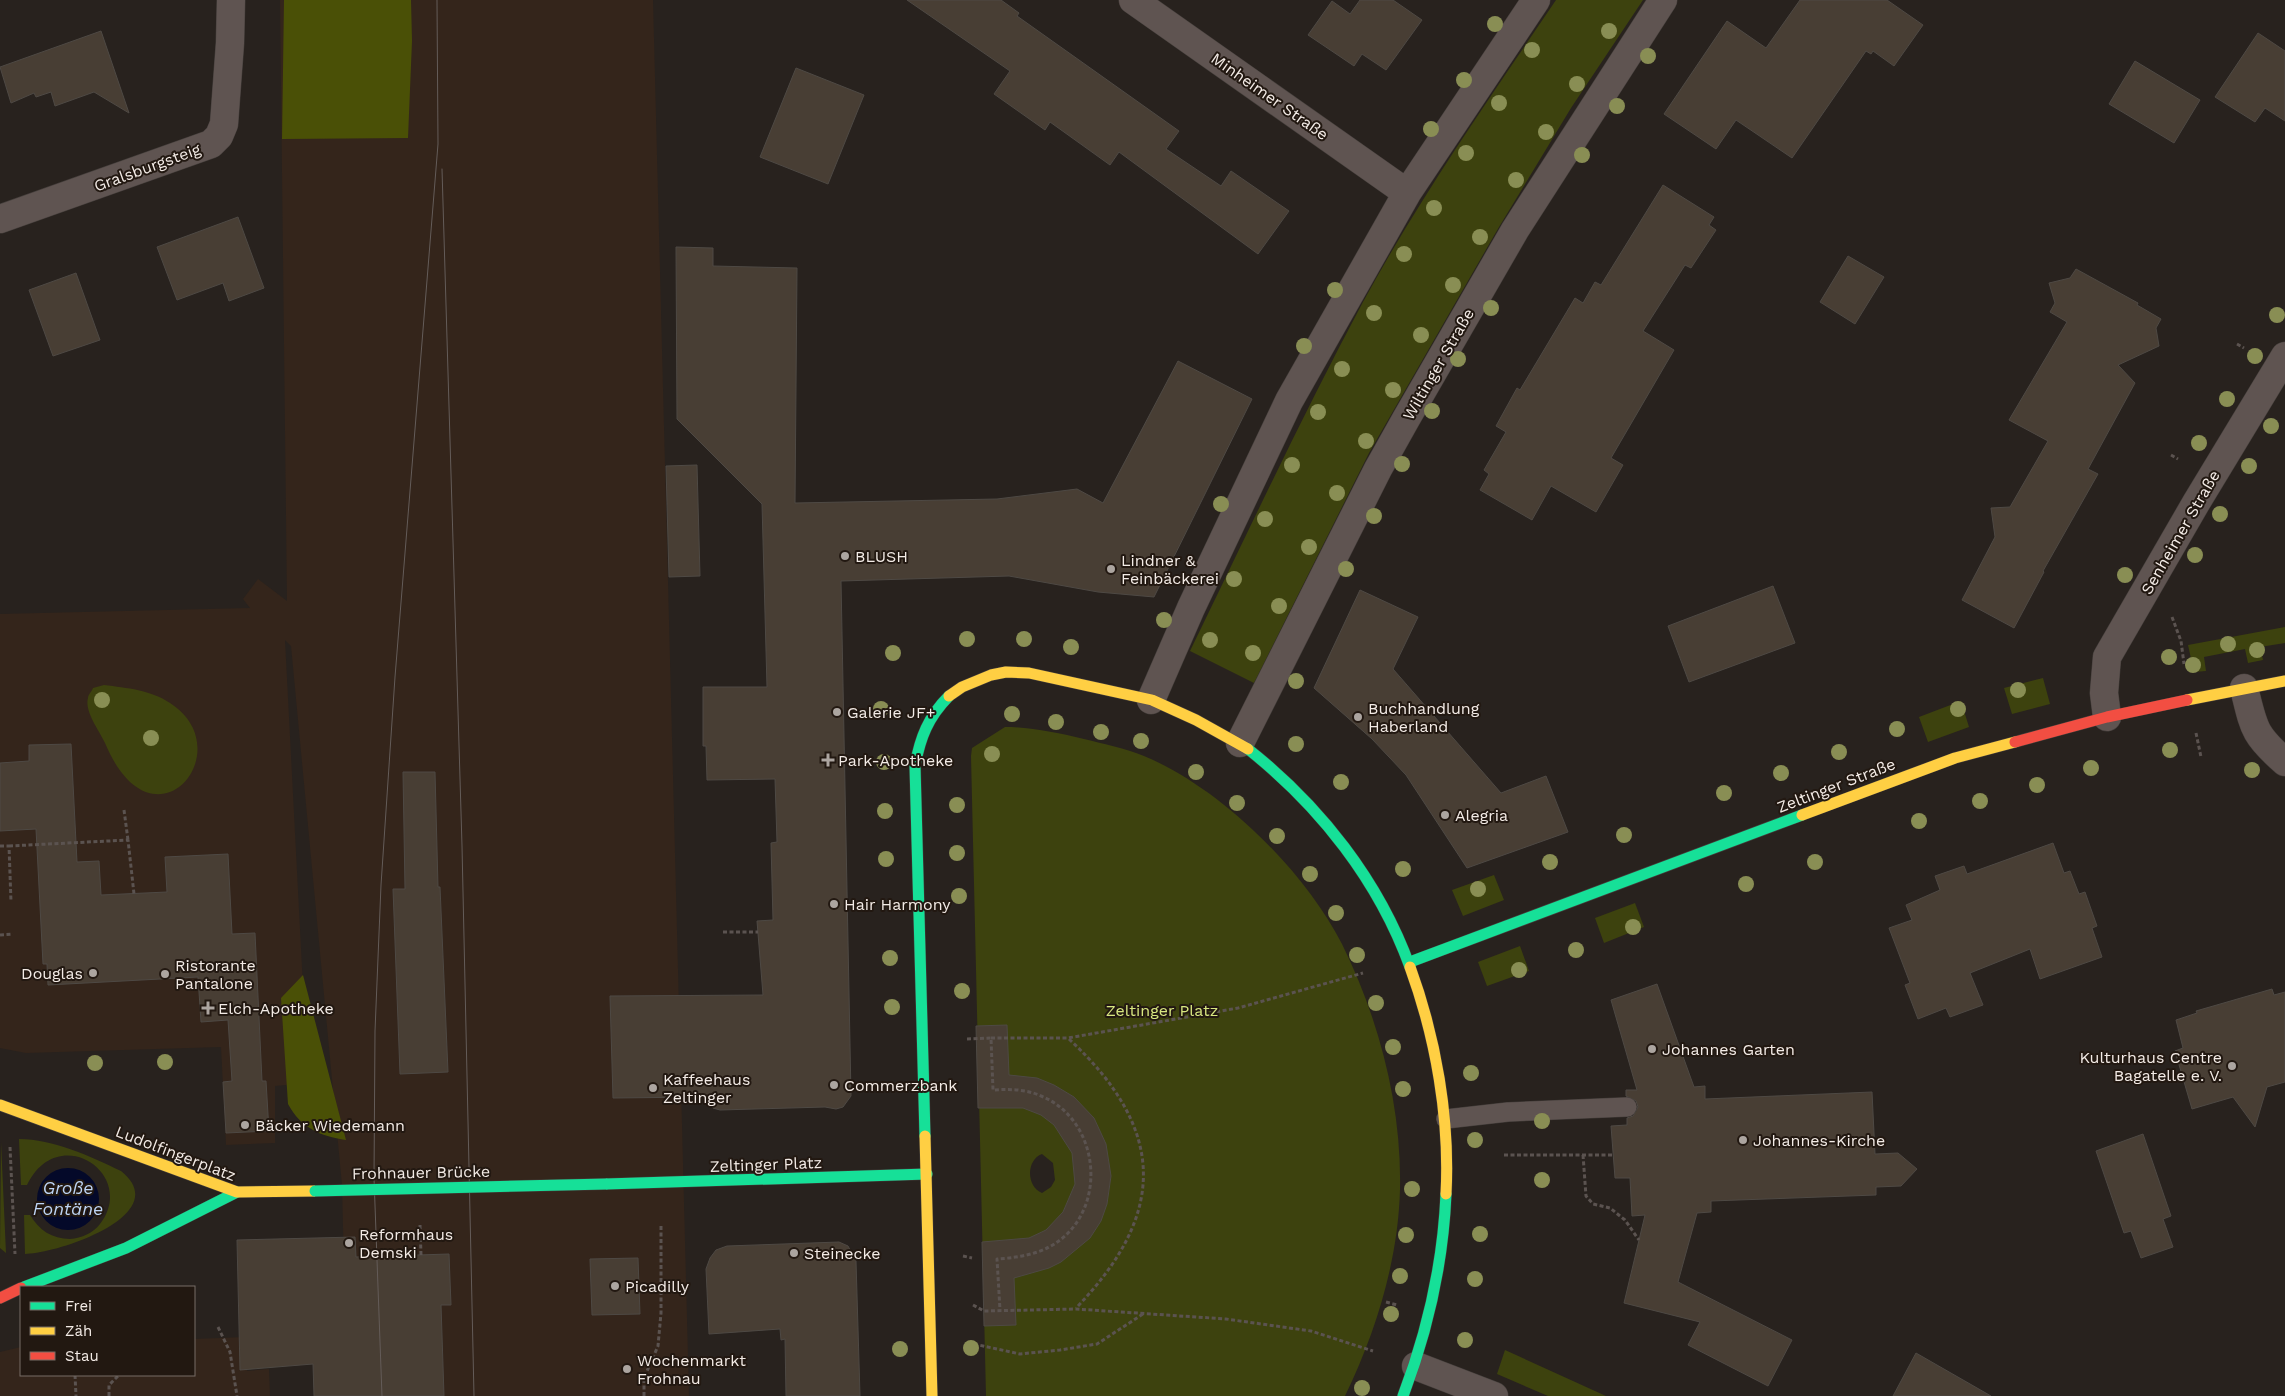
<svg xmlns="http://www.w3.org/2000/svg" width="2285" height="1396" font-family="'Work Sans',sans-serif">
<rect width="100%" height="100%" fill="#28221e"/>
<!-- built -->
<path fill="#34251b" d="M 280,0 L 653,0 L 689,1396 L 347,1396 L 342,1185 L 291,646 L 285,640 L 308,1083 L 275,1086 L 275,1143 L 226,1145 L 221,1047 L 26,1053 L 0,1048 L 0,614 L 250,608 L 243,599 L 258,579 L 287,601 Z
M 245,1337 L 247,1371 L 269,1369 L 270,1396 L 0,1396 L 0,1352 L 21,1347 L 21,1375 L 194,1375 L 194,1339 Z"/>
<!-- green -->
<path fill="#3d420e" fill-rule="evenodd" d="M 1556,0 L 1643,0 L 1571,108 L 1499,227 L 1369,453 L 1254,683 L 1190,651 C 1247,534 1302,416 1363,302 C 1420,197 1489,99 1556,0 Z
M 2285,627 L 2285,643 L 2260,647 L 2263,660 L 2248,663 L 2245,649 L 2204,657 L 2206,671 L 2194,672 L 2188,645 Z
M 2043,678 L 2050,704 L 2012,714 L 2004,688 Z
M 104,685 C 127,688 151,690 170,703 C 243,750 153,858 105,743 C 100,732 84,711 88,698 C 88,695 92,691 93,688 Z
M 1961,701 L 1969,727 L 1928,742 L 1919,717 Z
M 1005,727 C 1031,727 1058,733 1084,739 C 1104,744 1125,748 1144,756 C 1221,788 1304,870 1342,944 C 1379,1019 1402,1106 1400,1190 C 1398,1261 1376,1332 1345,1396 L 986,1396 L 971,756 L 972,748 ZM 1042,1154 L 1053,1163 L 1055,1180 L 1051,1187 L 1042,1193 C 1026,1186 1026,1160 1042,1154 Z
M 1494,875 L 1504,900 L 1463,916 L 1452,890 Z
M 1635,903 L 1644,927 L 1604,943 L 1595,918 Z
M 1520,946 L 1529,971 L 1487,986 L 1478,962 Z
M 19,1139 C 53,1139 90,1156 121,1171 C 176,1215 56,1254 25,1254 L 24,1215 L 30,1215 C 39,1230 52,1239 70,1239 C 82,1238 93,1233 100,1224 C 138,1174 58,1121 27,1185 L 21,1185 Z
M 1,1142 L 6,1253 L 0,1248 Z
M 1505,1350 L 1606,1396 L 1548,1396 L 1497,1374 Z"/>
<!-- forest -->
<path fill="#4a5006" d="M 284,0 L 411,0 L 412,41 L 408,138 L 282,139 Z
M 303,975 L 346,1140 C 320,1136 301,1128 288,1104 L 281,998 Z"/>
<!-- water -->
<path fill="#040929" d="M37 1199a31 31 0 1 1 62 0a31 31 0 1 1-62 0Z"/>
<!-- building -->
<path fill="#483e34" stroke="#4e4944" d="M 907,0 L 1001,0 L 1019,13 L 1017,16 L 1179,131 L 1166,149 L 1221,186 L 1231,171 L 1289,211 L 1258,254 L 1119,152 L 1110,165 L 1050,122 L 1045,130 L 994,94 L 1010,71 Z
M 1360,0 L 1393,0 L 1422,20 L 1386,70 L 1362,54 L 1354,66 L 1308,35 L 1332,1 L 1350,14 Z
M 1800,0 L 1887,0 L 1923,25 L 1894,66 L 1873,51 L 1871,54 L 1866,51 L 1792,158 L 1736,120 L 1716,149 L 1664,114 L 1727,21 L 1766,48 Z
M 101,31 L 129,113 L 94,92 L 55,106 L 51,92 L 36,97 L 34,93 L 11,103 L 0,67 Z
M 2258,33 L 2285,51 L 2285,121 L 2265,108 L 2255,122 L 2215,97 Z
M 2135,61 L 2200,100 L 2174,143 L 2109,104 Z
M 796,68 L 864,95 L 828,184 L 760,157 Z
M 1663,185 L 1714,217 L 1709,225 L 1716,230 L 1691,268 L 1685,265 L 1643,331 L 1674,350 L 1611,458 L 1623,465 L 1596,512 L 1551,486 L 1532,520 L 1480,490 L 1489,474 L 1484,470 L 1506,432 L 1496,426 L 1517,388 L 1520,390 L 1575,298 L 1583,303 L 1595,282 L 1601,285 Z
M 238,217 L 264,288 L 229,301 L 223,283 L 177,300 L 157,247 Z
M 676,247 L 713,248 L 713,266 L 797,268 L 795,503 L 997,499 L 1077,489 L 1103,503 L 1178,361 L 1252,399 L 1154,597 L 1098,592 L 1009,576 L 841,581 L 851,1096 L 843,1107 L 836,1109 L 825,1107 L 720,1110 L 713,1108 L 703,1097 L 613,1098 L 610,996 L 763,995 L 757,921 L 773,920 L 771,843 L 777,842 L 775,779 L 707,780 L 706,746 L 703,746 L 703,687 L 767,687 L 762,504 L 677,419 Z
M 1848,256 L 1884,277 L 1855,324 L 1820,302 Z
M 2076,269 L 2138,303 L 2137,305 L 2161,319 L 2156,328 L 2159,346 L 2118,365 L 2135,383 L 2088,469 L 2098,474 L 2043,571 L 2044,572 L 2014,628 L 1962,600 L 1995,537 L 1991,508 L 2010,507 L 2048,441 L 2009,420 L 2067,322 L 2050,312 L 2055,303 L 2049,283 L 2070,278 Z
M 76,273 L 100,340 L 53,356 L 29,290 Z
M 697,465 L 700,576 L 669,577 L 666,466 Z
M 1773,586 L 1795,643 L 1689,682 L 1668,626 Z
M 1360,590 L 1418,617 L 1393,669 L 1501,793 L 1546,776 L 1568,832 L 1467,868 L 1406,775 L 1372,739 L 1314,688 Z
M 71,744 L 77,862 L 99,861 L 101,895 L 167,892 L 165,857 L 228,854 L 232,934 L 255,933 L 262,1081 L 266,1081 L 269,1131 L 226,1133 L 223,1082 L 232,1081 L 228,1020 L 201,1022 L 198,977 L 48,985 L 47,964 L 43,964 L 36,829 L 0,831 L 0,763 L 29,761 L 29,745 Z
M 403,772 L 435,772 L 438,887 L 440,887 L 448,1072 L 400,1074 L 393,889 L 405,889 Z
M 2053,843 L 2064,873 L 2070,871 L 2079,894 L 2085,892 L 2097,926 L 2092,928 L 2102,957 L 2040,979 L 2030,949 L 1970,973 L 1983,1005 L 1950,1017 L 1946,1008 L 1918,1019 L 1905,985 L 1910,983 L 1889,928 L 1912,920 L 1906,905 L 1940,890 L 1935,876 L 1964,866 L 1967,874 Z
M 1657,984 L 1694,1087 L 1705,1086 L 1705,1099 L 1872,1092 L 1875,1154 L 1898,1153 L 1917,1169 L 1901,1186 L 1876,1187 L 1876,1195 L 1711,1201 L 1711,1212 L 1697,1213 L 1678,1282 L 1792,1340 L 1768,1386 L 1688,1345 L 1700,1322 L 1624,1303 L 1645,1215 L 1632,1216 L 1630,1178 L 1615,1178 L 1611,1126 L 1627,1125 L 1627,1118 L 1633,1116 L 1638,1107 L 1636,1101 L 1626,1096 L 1626,1090 L 1637,1090 L 1611,1000 Z
M 2272,989 L 2274,995 L 2285,992 L 2285,1082 L 2267,1087 L 2255,1127 L 2233,1097 L 2192,1109 L 2175,1051 L 2183,1048 L 2176,1020 L 2197,1013 L 2196,1011 Z
M 1007,1025 L 1009,1075 L 1037,1078 L 1054,1085 L 1074,1097 L 1094,1118 L 1106,1144 L 1111,1176 L 1107,1204 L 1101,1221 L 1090,1238 L 1061,1262 L 1049,1268 L 1014,1278 L 1016,1325 L 984,1326 L 982,1242 L 1029,1238 L 1046,1230 L 1063,1212 L 1075,1184 L 1072,1153 L 1054,1125 L 1041,1115 L 1023,1108 L 978,1108 L 976,1026 Z
M 2143,1134 L 2171,1216 L 2163,1219 L 2173,1247 L 2141,1258 L 2131,1231 L 2124,1233 L 2096,1151 Z
M 355,1237 L 356,1257 L 449,1254 L 451,1305 L 441,1305 L 444,1396 L 314,1396 L 313,1364 L 240,1370 L 237,1240 Z
M 839,1242 L 848,1246 L 856,1261 L 860,1396 L 786,1396 L 785,1339 L 781,1340 L 780,1329 L 709,1334 L 706,1269 L 710,1258 L 716,1250 L 727,1246 Z
M 638,1258 L 640,1314 L 592,1315 L 590,1259 Z
M 1916,1353 L 1991,1396 L 1893,1396 Z"/>
<g fill="none" stroke-linecap="round" stroke-linejoin="round">
<defs>
<path id="lane" d="M 1446,1119 L 1508,1112 L 1627,1107"/>
<path id="street" d="M 1133,0 L 1407,193
M 0,219 L 211,144 L 219,136 L 224,124 L 230,43 L 231,0
M 2244,688 C 2254,728 2253,734 2285,762
M 1151,700 L 1191,608 L 1289,401 L 1407,193 L 1536,0
M 2107,717 L 2104,693 L 2107,657 L 2196,503 L 2285,356
M 1240,743 L 1378,469 L 1406,419 L 1515,230 L 1663,0
M 1416,1366 L 1494,1396"/>
<path id="fast" d="M 1248,749 C 1320,806 1379,881 1410,967
M 1410,962 L 1802,815
M 925,1136 L 915,766 C 920,738 928,717 949,696
M 606,1184 L 927,1174
M 24,1287 L 126,1248 L 237,1192
M 1403,1396 C 1428,1330 1443,1265 1446,1194"/>
<path id="slow" d="M 949,696 L 962,687 L 991,675 L 1006,672 L 1029,673 L 1152,700 L 1196,720 L 1248,749
M 2187,700 L 2285,681
M 1802,815 L 1955,758 L 2015,742
M 1410,967 C 1436,1038 1450,1119 1446,1194
M 0,1105 L 237,1192 L 315,1191
M 925,1136 L 932,1396"/>
<path id="jam" d="M 2015,742 L 2107,717 L 2187,700
M 0,1298 L 21,1288"/>
</defs>
<!-- lane casing -->
<use href="#lane" stroke="#443e3b" stroke-width="20"/>
<!-- street casing -->
<use href="#street" stroke="#443e3b" stroke-width="29"/>
<!-- fast casing -->
<use href="#fast" stroke="#443e3b" stroke-width="12"/>
<!-- slow casing -->
<use href="#slow" stroke="#443e3b" stroke-width="12"/>
<!-- jam casing -->
<use href="#jam" stroke="#443e3b" stroke-width="12"/>
<!-- path -->
<path stroke="#5b5350" stroke-width="3" stroke-dasharray="4 2.5" stroke-linecap="butt" d="M 2237,344 L 2244,348
M 2171,455 L 2178,459
M 2172,617 L 2181,641 L 2184,664
M 2196,733 L 2201,757
M 124,810 L 128,840
M 0,846 L 9,846 L 11,902
M 9,846 L 128,840 L 134,894
M 723,932 L 758,932
M 0,935 L 13,934
M 991,1038 L 1068,1038 L 1238,1008 L 1363,973
M 967,1039 L 991,1038 L 993,1090 C 1009,1089 1026,1089 1041,1096 C 1103,1121 1109,1216 1049,1247 C 1035,1255 1013,1258 997,1259 L 1000,1310
M 1069,1039 C 1166,1129 1168,1213 1076,1308
M 10,1147 L 15,1254
M 1504,1155 L 1613,1155
M 1583,1155 L 1586,1196 L 1593,1204 L 1610,1208 L 1625,1220 L 1639,1240
M 420,1225 L 421,1255
M 963,1256 L 972,1258
M 1386,1302 L 1397,1305
M 973,1305 L 984,1311 L 1076,1309 L 1226,1319 L 1311,1331 L 1373,1351
M 218,1327 L 230,1352 L 237,1396
M 974,1344 L 1020,1354 L 1060,1350 L 1097,1344 L 1143,1314
M 75,1375 L 76,1396
M 1360,1384 L 1369,1388
M 109,1396 L 109,1385 L 119,1375
M 644,1396 L 644,1378 L 658,1346 L 661,1313 L 661,1225"/>
<!-- lane -->
<use href="#lane" stroke="#5f5451" stroke-width="19"/>
<!-- street -->
<use href="#street" stroke="#5f5451" stroke-width="28"/>
<!-- fast -->
<use href="#fast" stroke="#16e098" stroke-width="11"/>
<!-- slow -->
<use href="#slow" stroke="#ffcf43" stroke-width="11"/>
<!-- jam -->
<use href="#jam" stroke="#f24e42" stroke-width="11"/>
<!-- tram -->
<path stroke="#645c59" stroke-width="1" d="M 442,169 L 462,846 L 474,1396
M 382,1396 L 374,1178 L 375,1031 L 381,885 L 395,677 L 438,144 L 437,0"/>
<defs>
<path id="fast-bridge" d="M 315,1191 L 606,1184"/>
</defs>
<!-- fast-bridge casing -->
<use href="#fast-bridge" stroke="#443e3b" stroke-width="12" stroke-linecap="butt"/>
<!-- fast-bridge -->
<use href="#fast-bridge" stroke="#16e098" stroke-width="11"/>
</g>
<!-- trees -->
<g fill="#898e54">
<circle cx="1495" cy="24" r="8"/>
<circle cx="1609" cy="31" r="8"/>
<circle cx="1532" cy="50" r="8"/>
<circle cx="1648" cy="56" r="8"/>
<circle cx="1464" cy="80" r="8"/>
<circle cx="1577" cy="84" r="8"/>
<circle cx="1499" cy="103" r="8"/>
<circle cx="1617" cy="106" r="8"/>
<circle cx="1431" cy="129" r="8"/>
<circle cx="1546" cy="132" r="8"/>
<circle cx="1466" cy="153" r="8"/>
<circle cx="1582" cy="155" r="8"/>
<circle cx="1516" cy="180" r="8"/>
<circle cx="1434" cy="208" r="8"/>
<circle cx="1480" cy="237" r="8"/>
<circle cx="1404" cy="254" r="8"/>
<circle cx="1453" cy="285" r="8"/>
<circle cx="1335" cy="290" r="8"/>
<circle cx="1491" cy="308" r="8"/>
<circle cx="1374" cy="313" r="8"/>
<circle cx="2277" cy="315" r="8"/>
<circle cx="1421" cy="335" r="8"/>
<circle cx="1304" cy="346" r="8"/>
<circle cx="2255" cy="356" r="8"/>
<circle cx="1458" cy="359" r="8"/>
<circle cx="1342" cy="369" r="8"/>
<circle cx="1393" cy="390" r="8"/>
<circle cx="2227" cy="399" r="8"/>
<circle cx="1432" cy="411" r="8"/>
<circle cx="1318" cy="412" r="8"/>
<circle cx="2271" cy="426" r="8"/>
<circle cx="1366" cy="441" r="8"/>
<circle cx="2199" cy="443" r="8"/>
<circle cx="1402" cy="464" r="8"/>
<circle cx="1292" cy="465" r="8"/>
<circle cx="2249" cy="466" r="8"/>
<circle cx="1337" cy="493" r="8"/>
<circle cx="1221" cy="504" r="8"/>
<circle cx="2220" cy="514" r="8"/>
<circle cx="1374" cy="516" r="8"/>
<circle cx="1265" cy="519" r="8"/>
<circle cx="1309" cy="547" r="8"/>
<circle cx="2195" cy="555" r="8"/>
<circle cx="1346" cy="569" r="8"/>
<circle cx="2125" cy="575" r="8"/>
<circle cx="1234" cy="579" r="8"/>
<circle cx="1279" cy="606" r="8"/>
<circle cx="1164" cy="620" r="8"/>
<circle cx="967" cy="639" r="8"/>
<circle cx="1024" cy="639" r="8"/>
<circle cx="1210" cy="640" r="8"/>
<circle cx="2228" cy="644" r="8"/>
<circle cx="1071" cy="647" r="8"/>
<circle cx="2257" cy="650" r="8"/>
<circle cx="893" cy="653" r="8"/>
<circle cx="1253" cy="653" r="8"/>
<circle cx="2169" cy="657" r="8"/>
<circle cx="2193" cy="665" r="8"/>
<circle cx="1296" cy="681" r="8"/>
<circle cx="2018" cy="690" r="8"/>
<circle cx="102" cy="700" r="8"/>
<circle cx="881" cy="709" r="8"/>
<circle cx="1958" cy="709" r="8"/>
<circle cx="1012" cy="714" r="8"/>
<circle cx="1056" cy="722" r="8"/>
<circle cx="1897" cy="729" r="8"/>
<circle cx="1101" cy="732" r="8"/>
<circle cx="151" cy="738" r="8"/>
<circle cx="1141" cy="741" r="8"/>
<circle cx="1296" cy="744" r="8"/>
<circle cx="2170" cy="750" r="8"/>
<circle cx="1839" cy="752" r="8"/>
<circle cx="992" cy="754" r="8"/>
<circle cx="884" cy="762" r="8"/>
<circle cx="2091" cy="768" r="8"/>
<circle cx="2252" cy="770" r="8"/>
<circle cx="1196" cy="772" r="8"/>
<circle cx="1781" cy="773" r="8"/>
<circle cx="1341" cy="782" r="8"/>
<circle cx="2037" cy="785" r="8"/>
<circle cx="1724" cy="793" r="8"/>
<circle cx="1980" cy="801" r="8"/>
<circle cx="1237" cy="803" r="8"/>
<circle cx="957" cy="805" r="8"/>
<circle cx="885" cy="811" r="8"/>
<circle cx="1919" cy="821" r="8"/>
<circle cx="1624" cy="835" r="8"/>
<circle cx="1277" cy="836" r="8"/>
<circle cx="957" cy="853" r="8"/>
<circle cx="886" cy="859" r="8"/>
<circle cx="1550" cy="862" r="8"/>
<circle cx="1815" cy="862" r="8"/>
<circle cx="1403" cy="869" r="8"/>
<circle cx="1310" cy="874" r="8"/>
<circle cx="1746" cy="884" r="8"/>
<circle cx="1478" cy="889" r="8"/>
<circle cx="959" cy="896" r="8"/>
<circle cx="1336" cy="913" r="8"/>
<circle cx="1633" cy="927" r="8"/>
<circle cx="1576" cy="950" r="8"/>
<circle cx="1357" cy="955" r="8"/>
<circle cx="890" cy="958" r="8"/>
<circle cx="1519" cy="970" r="8"/>
<circle cx="962" cy="991" r="8"/>
<circle cx="1376" cy="1003" r="8"/>
<circle cx="892" cy="1007" r="8"/>
<circle cx="1393" cy="1047" r="8"/>
<circle cx="165" cy="1062" r="8"/>
<circle cx="95" cy="1063" r="8"/>
<circle cx="1471" cy="1073" r="8"/>
<circle cx="1403" cy="1089" r="8"/>
<circle cx="1542" cy="1121" r="8"/>
<circle cx="1475" cy="1140" r="8"/>
<circle cx="1542" cy="1180" r="8"/>
<circle cx="1412" cy="1189" r="8"/>
<circle cx="1480" cy="1234" r="8"/>
<circle cx="1406" cy="1235" r="8"/>
<circle cx="1400" cy="1276" r="8"/>
<circle cx="1475" cy="1279" r="8"/>
<circle cx="1391" cy="1314" r="8"/>
<circle cx="1465" cy="1340" r="8"/>
<circle cx="971" cy="1348" r="8"/>
<circle cx="900" cy="1349" r="8"/>
<circle cx="1362" cy="1388" r="8"/>
</g>
<!-- markers -->
<g fill="#aca5a0" stroke="#221811" stroke-width="2">
<circle cx="845" cy="556" r="5"/>
<circle cx="1111" cy="569" r="5"/>
<circle cx="837" cy="712" r="5"/>
<circle cx="1358" cy="717" r="5"/>
<path d="M825.5 752.5h5v5h5v5h-5v5h-5v-5h-5v-5h5z"/>
<circle cx="1445" cy="815" r="5"/>
<circle cx="834" cy="904" r="5"/>
<circle cx="93" cy="973" r="5"/>
<circle cx="165" cy="974" r="5"/>
<path d="M205.5 1000.5h5v5h5v5h-5v5h-5v-5h-5v-5h5z"/>
<circle cx="1652" cy="1049" r="5"/>
<circle cx="2232" cy="1066" r="5"/>
<circle cx="834" cy="1085" r="5"/>
<circle cx="653" cy="1088" r="5"/>
<circle cx="245" cy="1125" r="5"/>
<circle cx="1743" cy="1140" r="5"/>
<circle cx="349" cy="1243" r="5"/>
<circle cx="794" cy="1253" r="5"/>
<circle cx="615" cy="1286" r="5"/>
<circle cx="627" cy="1369" r="5"/>
</g>
<g text-anchor="middle" stroke-width="4" stroke-linejoin="round" paint-order="stroke">
<!-- street labels -->
<g font-size="16" fill="#f3ebe6" stroke="#221811">
<text transform="translate(1270 96) rotate(35)" y="6">Minheimer Straße</text>
<text transform="translate(147 167) rotate(-20)" y="6">Gralsburgsteig</text>
<text transform="translate(1438 364) rotate(-60)" y="6">Wiltinger Straße</text>
<text transform="translate(2180 532) rotate(-60)" y="6">Senheimer Straße</text>
<text transform="translate(1836 785) rotate(-21)" y="6">Zeltinger Straße</text>
<text transform="translate(176 1153) rotate(21)" y="6">Ludolfingerplatz</text>
<text transform="translate(766 1164) rotate(-2)" y="6">Zeltinger Platz</text>
<text transform="translate(421 1172) rotate(-1)" y="6">Frohnauer Brücke</text>
</g>
<!-- poi labels -->
<g font-size="16" fill="#f3ebe6" stroke="#221811" text-anchor="start">
<text x="855" y="562">BLUSH</text>
<text x="1121" y="566">Lindner &amp;<tspan x="1121" dy="18">Feinbäckerei</tspan></text>
<text x="1368" y="714">Buchhandlung<tspan x="1368" dy="18">Haberland</tspan></text>
<text x="847" y="718">Galerie JF+</text>
<text x="838" y="766">Park-Apotheke</text>
<text x="1455" y="821">Alegria</text>
<text x="844" y="910">Hair Harmony</text>
<text x="175" y="971">Ristorante<tspan x="175" dy="18">Pantalone</tspan></text>
<text x="83" y="979" text-anchor="end">Douglas</text>
<text x="218" y="1014">Elch-Apotheke</text>
<text x="1662" y="1055">Johannes Garten</text>
<text x="2222" y="1063" text-anchor="end">Kulturhaus Centre<tspan x="2222" dy="18">Bagatelle e. V.</tspan></text>
<text x="663" y="1085">Kaffeehaus<tspan x="663" dy="18">Zeltinger</tspan></text>
<text x="844" y="1091">Commerzbank</text>
<text x="255" y="1131">Bäcker Wiedemann</text>
<text x="1753" y="1146">Johannes-Kirche</text>
<text x="359" y="1240">Reformhaus<tspan x="359" dy="18">Demski</tspan></text>
<text x="804" y="1259">Steinecke</text>
<text x="625" y="1292">Picadilly</text>
<text x="637" y="1366">Wochenmarkt<tspan x="637" dy="18">Frohnau</tspan></text>
</g>
<!-- park labels -->
<g font-size="16" fill="#d8e780" stroke="#221811">
<text x="1162" y="1016">Zeltinger Platz</text>
</g>
<!-- water labels -->
<g font-size="18" font-style="italic" fill="#bdd4f5" stroke="#221811">
<text x="68" y="1194">Große<tspan x="68" dy="21">Fontäne</tspan></text>
</g>
</g>
<!-- legend -->
<rect x="20" y="1286" width="175" height="90" fill="#221811" stroke="#766c66"/>
<rect x="30" y="1302" width="25" height="8" fill="#16e098" stroke="#766c66"/>
<text x="65" y="1311" font-size="15" fill="#f3ebe6">Frei</text>
<rect x="30" y="1327" width="25" height="8" fill="#ffcf43" stroke="#766c66"/>
<text x="65" y="1336" font-size="15" fill="#f3ebe6">Zäh</text>
<rect x="30" y="1352" width="25" height="8" fill="#f24e42" stroke="#766c66"/>
<text x="65" y="1361" font-size="15" fill="#f3ebe6">Stau</text>
</svg>
